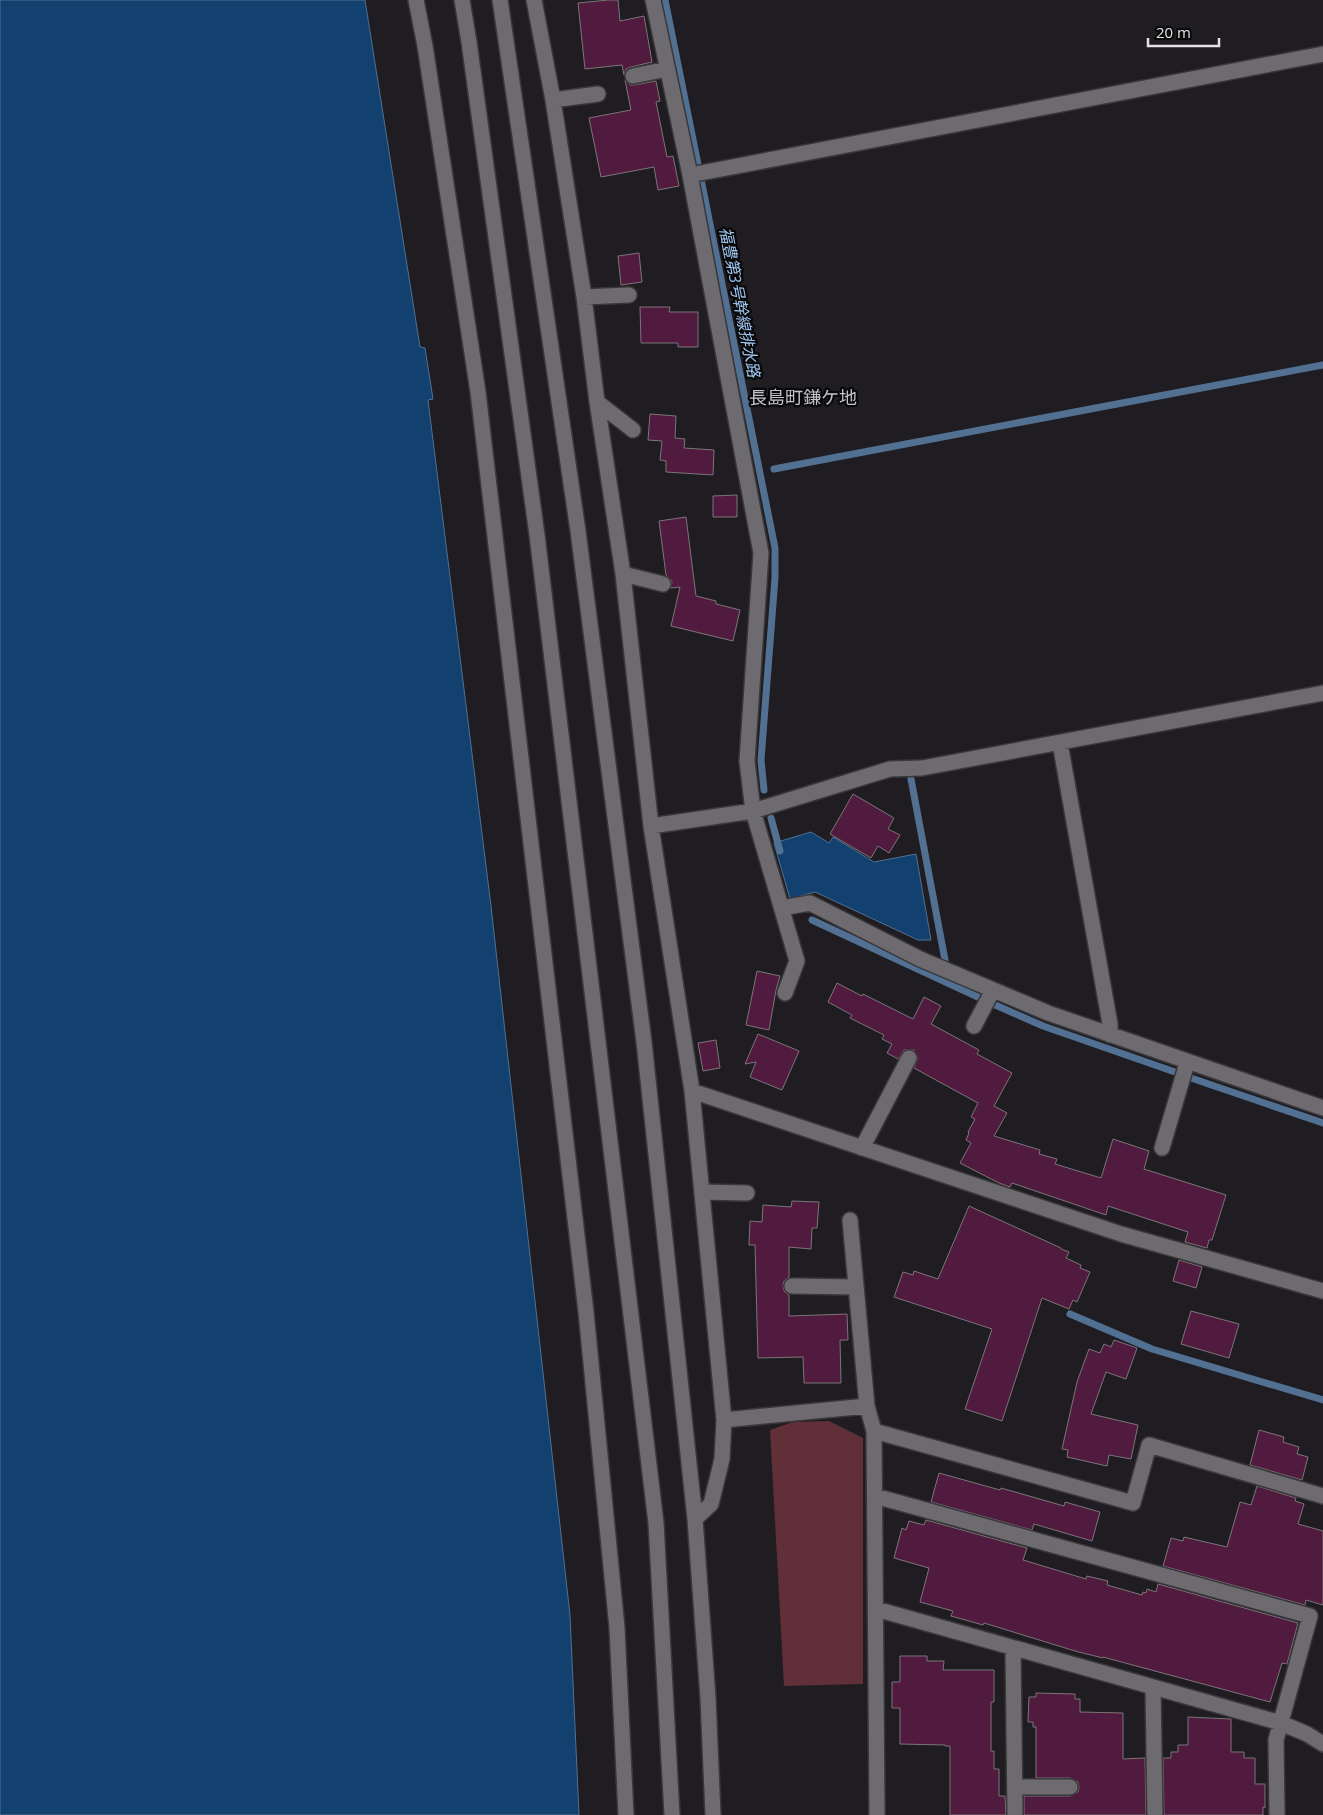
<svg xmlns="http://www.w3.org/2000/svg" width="1323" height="1815" font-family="'Open Sans','Noto Sans JP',sans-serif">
<rect width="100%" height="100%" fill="#1f1d21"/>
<!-- green -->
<path fill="#612f37" d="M 829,1421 L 863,1438 L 863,1684 L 784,1686 L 770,1430 L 793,1422 Z"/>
<!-- water -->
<path fill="#12406f" stroke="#517092" d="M 0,0 L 365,0 L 420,347 L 425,348 L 433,399 L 428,400 L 491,906 L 570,1615 L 579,1815 L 0,1815 Z
M 811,832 L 829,843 L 833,837 L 874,862 L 916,854 L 931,940 L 918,940 L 815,892 L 790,899 L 774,843 Z"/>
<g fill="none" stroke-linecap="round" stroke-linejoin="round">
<!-- stream -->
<path stroke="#517092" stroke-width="7" d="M 665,0 L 775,548 L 775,578 L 761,760 L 764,790
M 774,469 L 1323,365
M 911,779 L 945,960
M 771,818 L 780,851
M 812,920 L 980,998
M 993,1004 L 1043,1026 L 1175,1072
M 1191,1078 L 1323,1123
M 1070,1314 L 1152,1349 L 1323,1400"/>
</g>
<!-- building -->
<path fill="#511b40" stroke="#7b7578" d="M 608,0 L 618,0 L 620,21 L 644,16 L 652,62 L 631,67 L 626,69 L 624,75 L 622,65 L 585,69 L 578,3 Z
M 625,80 L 630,85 L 634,85 L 656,81 L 660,101 L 656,102 L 667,157 L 673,156 L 679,186 L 658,190 L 654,167 L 601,177 L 589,118 L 631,110 Z
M 639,253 L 642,282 L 621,285 L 618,256 Z
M 640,307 L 670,307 L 669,312 L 698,312 L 698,347 L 678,347 L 678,343 L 641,343 Z
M 650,414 L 676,416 L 675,438 L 685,439 L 684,448 L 714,450 L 713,475 L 666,472 L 666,461 L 660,460 L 662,441 L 648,440 Z
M 737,495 L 737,517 L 713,517 L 713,496 Z
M 686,517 L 696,596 L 716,601 L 716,604 L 740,610 L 733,641 L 671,626 L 680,587 L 671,588 L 672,581 L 666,575 L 659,521 Z
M 853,794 L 894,818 L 888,829 L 900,835 L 889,853 L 878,846 L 871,858 L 830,834 Z
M 757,971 L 780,976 L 776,990 L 769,1030 L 746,1025 Z
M 837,983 L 862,996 L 863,994 L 913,1019 L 924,997 L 941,1006 L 931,1024 L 979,1050 L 977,1054 L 1012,1073 L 994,1106 L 1007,1113 L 994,1136 L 1040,1150 L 1039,1154 L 1057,1159 L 1055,1164 L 1101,1178 L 1113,1139 L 1149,1151 L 1144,1169 L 1226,1195 L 1212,1240 L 1209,1240 L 1207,1248 L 1185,1242 L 1188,1232 L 1108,1206 L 1106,1215 L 1012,1183 L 1010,1187 L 999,1183 L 960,1163 L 971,1143 L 966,1140 L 969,1133 L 968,1132 L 975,1119 L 971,1117 L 978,1103 L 914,1068 L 918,1058 L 914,1050 L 904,1050 L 898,1059 L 887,1053 L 892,1044 L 882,1039 L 884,1035 L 850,1018 L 852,1015 L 828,1002 Z
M 758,1034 L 799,1051 L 782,1090 L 750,1077 L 756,1062 L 745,1064 Z
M 716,1040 L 720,1068 L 703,1071 L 698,1043 Z
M 792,1201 L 819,1202 L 817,1228 L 812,1228 L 811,1249 L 789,1247 L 789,1277 L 784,1281 L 783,1286 L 784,1291 L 789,1295 L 789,1316 L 847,1314 L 848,1340 L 840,1340 L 841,1383 L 804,1383 L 803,1357 L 758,1358 L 755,1245 L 749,1245 L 750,1221 L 762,1222 L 763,1205 L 791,1207 Z
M 969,1206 L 1061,1248 L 1061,1249 L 1069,1252 L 1066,1258 L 1081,1265 L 1080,1268 L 1090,1272 L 1077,1302 L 1073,1300 L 1069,1309 L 1042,1298 L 1002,1421 L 965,1409 L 992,1329 L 894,1297 L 903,1272 L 913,1275 L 914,1271 L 938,1279 Z
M 1179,1260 L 1202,1267 L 1196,1288 L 1173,1281 Z
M 1191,1311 L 1239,1324 L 1229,1358 L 1181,1344 Z
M 1114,1340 L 1137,1348 L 1126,1379 L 1106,1372 L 1091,1414 L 1138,1425 L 1131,1459 L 1109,1455 L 1107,1466 L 1067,1457 L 1068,1450 L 1062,1449 L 1077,1382 L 1089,1349 L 1100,1353 L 1104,1344 L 1111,1347 Z
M 1259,1430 L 1284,1437 L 1283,1442 L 1299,1447 L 1297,1454 L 1308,1457 L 1302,1480 L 1250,1465 Z
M 939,1473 L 1000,1490 L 1001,1488 L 1064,1506 L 1065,1502 L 1100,1512 L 1092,1541 L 1034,1524 L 1032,1530 L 931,1502 Z
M 1257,1486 L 1296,1498 L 1295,1501 L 1304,1504 L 1298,1524 L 1323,1531 L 1323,1605 L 1306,1600 L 1305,1605 L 1163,1566 L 1171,1538 L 1183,1541 L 1184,1537 L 1227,1547 L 1240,1502 L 1251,1505 Z
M 926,1520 L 1027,1548 L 1023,1560 L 1086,1579 L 1087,1576 L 1108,1581 L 1107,1585 L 1142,1595 L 1143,1592 L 1146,1593 L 1147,1589 L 1156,1592 L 1158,1584 L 1298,1623 L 1287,1664 L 1282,1663 L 1270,1702 L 1103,1657 L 1103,1658 L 1075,1651 L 984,1623 L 983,1625 L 951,1616 L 953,1611 L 920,1602 L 929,1568 L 894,1558 L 902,1528 L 906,1530 L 909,1521 L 924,1525 Z
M 900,1656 L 927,1656 L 927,1661 L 944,1661 L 943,1670 L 994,1670 L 994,1702 L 991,1702 L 991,1751 L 994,1751 L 994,1769 L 999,1769 L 999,1796 L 1005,1796 L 1006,1815 L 950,1815 L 950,1746 L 945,1746 L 945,1745 L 900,1744 L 900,1708 L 892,1708 L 892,1682 L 900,1682 Z
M 1036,1693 L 1075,1694 L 1075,1699 L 1080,1699 L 1080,1712 L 1123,1713 L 1123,1759 L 1145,1758 L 1146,1815 L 1024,1815 L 1024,1796 L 1070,1796 L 1078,1792 L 1079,1787 L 1078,1782 L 1070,1778 L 1036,1778 L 1036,1727 L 1033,1727 L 1033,1722 L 1028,1722 L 1029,1697 L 1036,1697 Z
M 1188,1717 L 1231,1719 L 1231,1752 L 1244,1752 L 1244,1758 L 1255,1758 L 1255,1784 L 1265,1784 L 1265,1808 L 1263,1807 L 1263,1815 L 1164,1815 L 1163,1758 L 1171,1758 L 1171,1752 L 1178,1752 L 1178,1745 L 1188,1745 Z"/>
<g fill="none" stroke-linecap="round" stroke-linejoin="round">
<defs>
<path id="minor" d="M 416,0 L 425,46 L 478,392 L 586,1312 L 617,1628 L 626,1815
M 462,0 L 469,42 L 537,535 L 656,1523 L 672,1815
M 500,0 L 578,531 L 644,1042 L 695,1519 L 708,1698 L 713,1815
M 534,0 L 553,100 L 584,297 L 597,402 L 623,574 L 651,826 L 692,1091 L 724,1420
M 653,0 L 690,175 L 761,553 L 747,761 L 753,811 L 797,961 L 785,993
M 633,76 L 667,69
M 553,100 L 598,94
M 690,175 L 1323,54
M 584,297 L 629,295
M 597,402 L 633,430
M 623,574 L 663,584
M 1060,743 L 1110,1024 L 1110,1035
M 651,826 L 753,811 L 890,769 L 922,768 L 1323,693
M 782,908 L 810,903 L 920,959 L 1048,1013 L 1323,1108
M 974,1026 L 993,990
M 692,1091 L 1121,1234 L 1323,1291
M 862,1148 L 909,1058
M 1162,1148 L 1187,1063
M 702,1192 L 747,1193
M 850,1220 L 867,1406
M 792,1286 L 856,1287
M 874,1431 L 1133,1503 L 1149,1445 L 1323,1496
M 875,1496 L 1310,1616 L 1276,1740 L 1277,1815
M 695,1519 L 711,1504 L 722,1459 L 724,1420 L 867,1406 L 874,1431 L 877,1815
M 876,1609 L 1281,1723 L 1307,1734 L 1323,1744
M 1013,1648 L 1015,1815
M 1153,1687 L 1155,1815
M 1015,1787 L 1070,1787"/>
</defs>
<!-- minor casing -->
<use href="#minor" stroke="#39373a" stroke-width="18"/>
<!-- minor -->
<use href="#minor" stroke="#6e6b70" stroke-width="15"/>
</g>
<g text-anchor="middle" stroke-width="4.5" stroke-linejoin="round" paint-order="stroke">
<!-- water labels -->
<g font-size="16" font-style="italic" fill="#a0c6f2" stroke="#080809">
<text transform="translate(740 302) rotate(79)" y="6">福豊第3号幹線排水路</text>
</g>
<!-- quarter labels -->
<g font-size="18" fill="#c5c2c7" stroke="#080809">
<text x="803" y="404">長島町鎌ケ地</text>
</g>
</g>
<!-- scale -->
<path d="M1148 38v8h71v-8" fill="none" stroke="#e3e1e4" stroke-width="2.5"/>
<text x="1156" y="38" font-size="15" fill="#e3e1e4" stroke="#080809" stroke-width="4" paint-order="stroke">20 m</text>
</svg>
